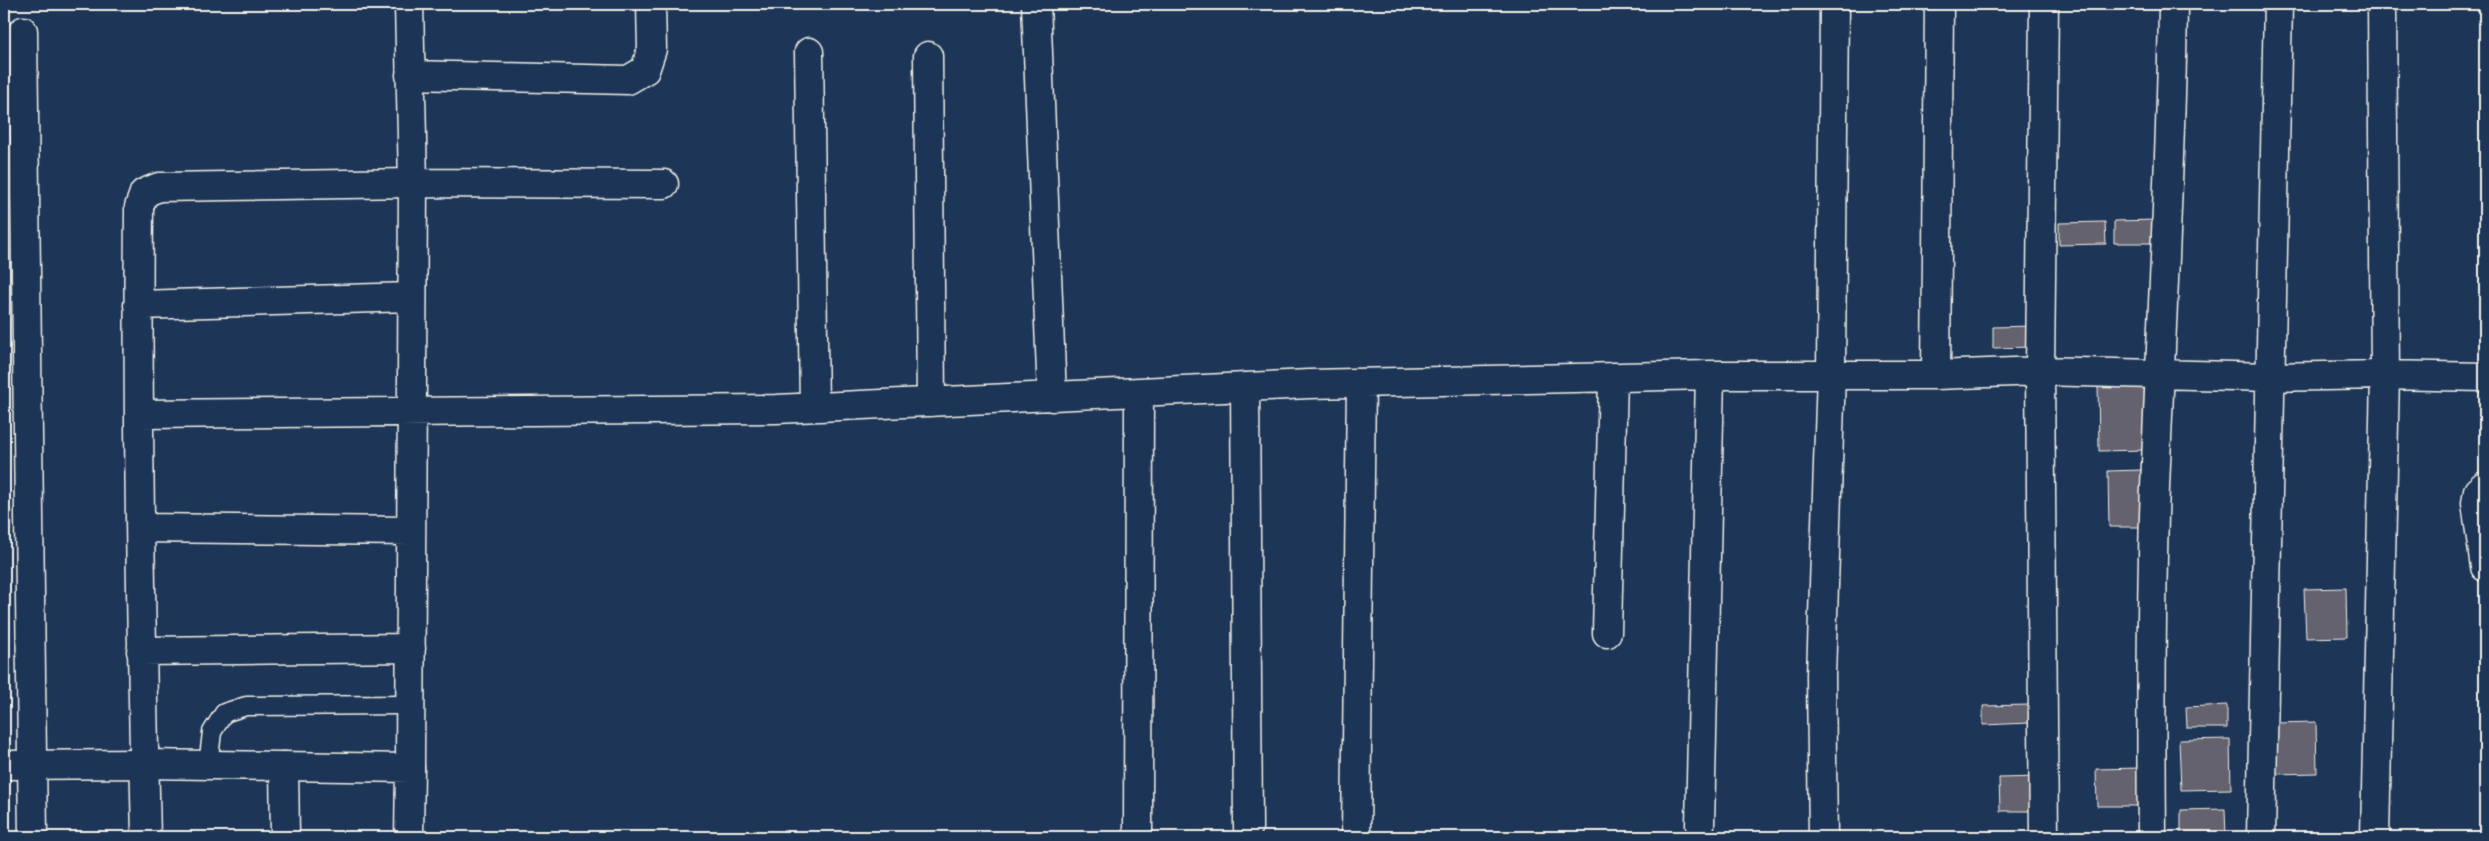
<svg xmlns="http://www.w3.org/2000/svg" width="2489" height="841" font-family="Caveat,sans-serif">
<rect width="100%" height="100%" fill="#1d3557"/>
<filter id="ink" filterUnits="userSpaceOnUse"><feTurbulence type="fractalNoise" baseFrequency=".02" numOctaves="2"/><feDisplacementMap in="SourceGraphic" scale="10" xChannelSelector="R" yChannelSelector="G"/><feConvolveMatrix kernelMatrix="1 2 1 2 8 2 1 2 1" color-interpolation-filters="sRGB"/></filter>
<g filter="url(#ink)">
<!-- building -->
<path fill="#656270" stroke="#f4f1e8" d="M 2157,220 L 2158,243 L 2114,243 L 2114,221 Z
M 2105,222 L 2106,244 L 2059,245 L 2059,223 Z
M 2032,326 L 2032,347 L 1993,348 L 1993,327 Z
M 2144,381 L 2146,450 L 2099,451 L 2098,382 Z
M 2142,470 L 2143,527 L 2109,527 L 2108,471 Z
M 2346,588 L 2347,637 L 2306,638 L 2304,589 Z
M 2029,705 L 2029,723 L 1983,725 L 1983,706 Z
M 2227,705 L 2227,728 L 2187,728 L 2186,707 Z
M 2316,722 L 2317,773 L 2276,774 L 2275,723 Z
M 2230,739 L 2231,789 L 2181,790 L 2179,740 Z
M 2141,768 L 2142,806 L 2097,806 L 2096,769 Z
M 2039,777 L 2040,811 L 2000,811 L 1999,778 Z
M 2225,809 L 2226,837 L 2181,837 L 2181,810 Z"/>
<g fill="none" stroke-linecap="round" stroke-linejoin="round">
<defs>
<path id="service" d="M 208,766 L 212,732 L 224,713 L 246,706 L 410,705"/>
<path id="minor" d="M 409,4 L 413,183 L 410,768
M 1036,4 L 1052,397
M 23,31 L 33,837
M 809,52 L 814,407
M 928,56 L 931,402
M 410,75 L 628,80 L 645,70 L 652,49 L 651,4
M 138,305 L 412,297
M 1936,375 L 1939,4
M 1245,387 L 1248,828
M 140,414 L 776,409 L 1309,384 L 1710,375 L 1936,375 L 2040,371 L 2271,377 L 2385,375 L 2485,377
M 2485,485 L 2478,491 L 2476,503 L 2485,567
M 141,528 L 410,531
M 1607,633 L 1613,377
M 141,651 L 411,648
M 284,766 L 285,837
M 1700,825 L 1710,375
M 146,837 C 141,627 137,417 139,207 L 144,193 L 159,187 L 413,183 L 664,184
M 1138,837 L 1139,392
M 1356,837 L 1361,383
M 1823,837 L 1821,676 L 1831,373 L 1834,4
M 2044,837 L 2040,371 L 2044,4
M 2152,837 C 2151,730 2151,622 2154,515 C 2160,344 2171,174 2173,4
M 2261,837 L 2278,4
M 2375,837 L 2385,375 L 2382,4"/>
<path id="tertiary" d="M 4,765 L 144,764 L 410,768 L 409,837"/>
</defs>
<!-- service casing -->
<use href="#service" stroke="#f4f1e8" stroke-width="21"/>
<!-- minor casing -->
<use href="#minor" stroke="#f4f1e8" stroke-width="31"/>
<!-- tertiary casing -->
<use href="#tertiary" stroke="#f4f1e8" stroke-width="31"/>
<!-- service -->
<use href="#service" stroke="#1d3557" stroke-width="18"/>
<!-- minor -->
<use href="#minor" stroke="#1d3557" stroke-width="28"/>
<!-- tertiary -->
<use href="#tertiary" stroke="#1d3557" stroke-width="28"/>
</g>
</g>
<!-- margin -->
<rect width="2489" height="841" fill="none" stroke="#1d3557" stroke-width="20"/>
<rect x="10" y="10" width="2469" height="821" fill="none" stroke="#f4f1e8" stroke-width="2" filter="url(#ink)"/>
</svg>
